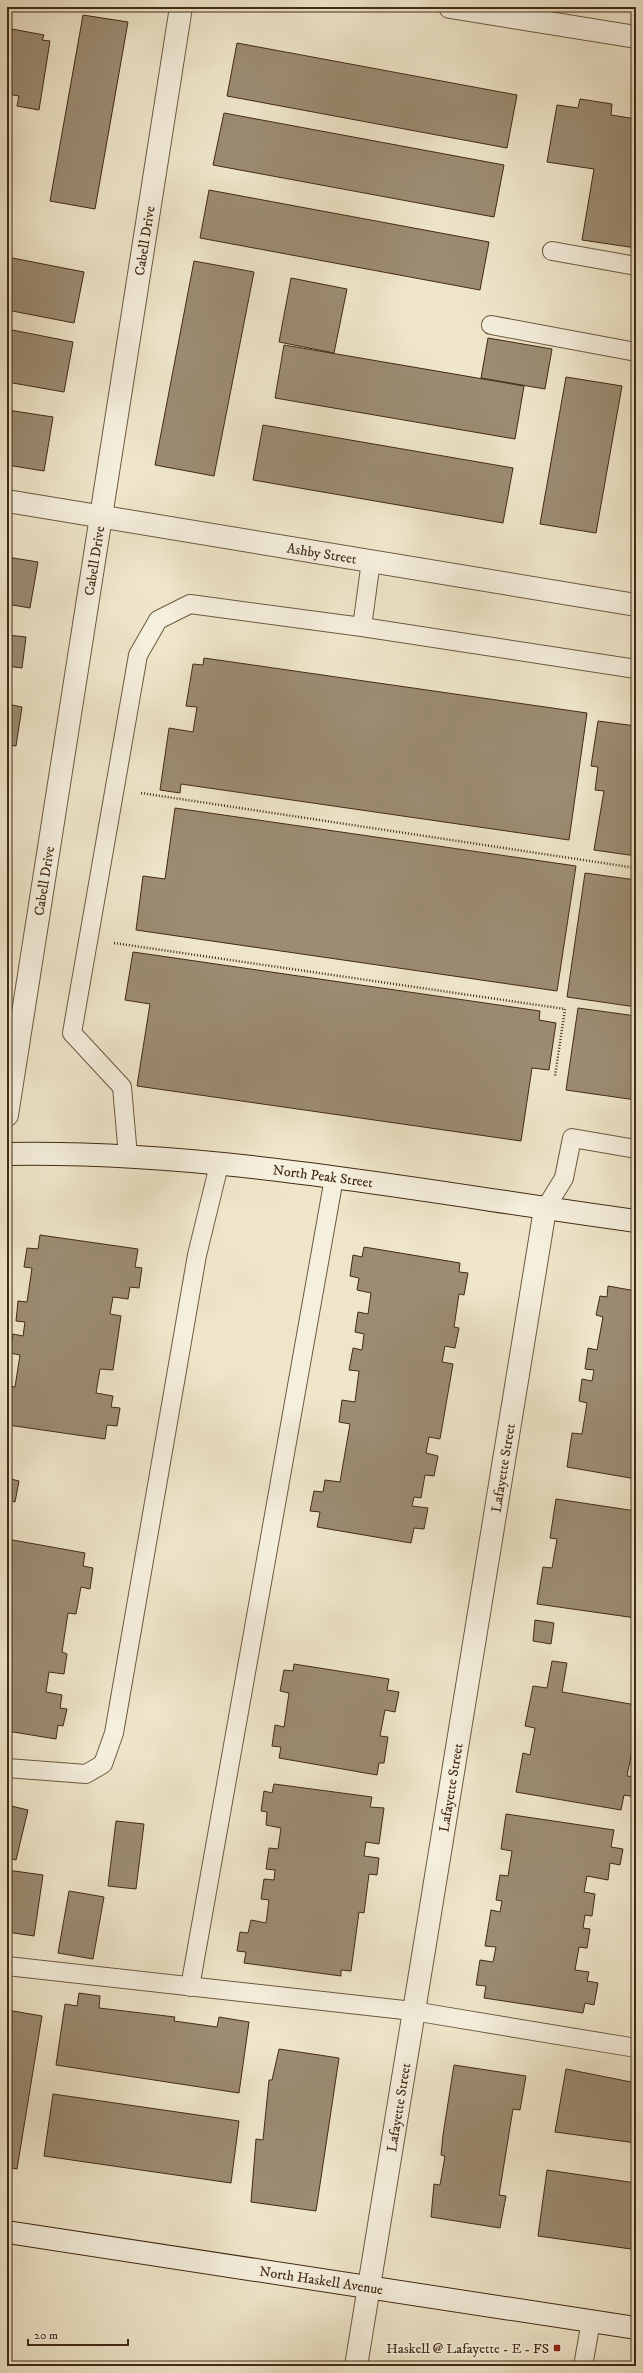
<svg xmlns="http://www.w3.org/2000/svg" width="643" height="2373" font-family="'IM FELL DW Pica',serif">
<rect width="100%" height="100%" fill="#efe6ca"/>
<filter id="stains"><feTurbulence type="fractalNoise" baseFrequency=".005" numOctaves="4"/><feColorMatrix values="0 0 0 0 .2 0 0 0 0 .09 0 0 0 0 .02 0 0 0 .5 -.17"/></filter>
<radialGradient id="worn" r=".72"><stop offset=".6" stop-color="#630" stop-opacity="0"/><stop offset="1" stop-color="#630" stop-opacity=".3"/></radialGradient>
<!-- building -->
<path fill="#9c8c73" stroke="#422a14" d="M 83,15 L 128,22 L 95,209 L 50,201 Z
M 12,29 L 44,35 L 42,40 L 50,41 L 39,110 L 17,106 L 19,96 L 7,94 L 7,36 L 11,37 Z
M 237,43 L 517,95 L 507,148 L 227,96 Z
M 580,99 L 612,104 L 611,115 L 636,119 L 636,248 L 582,240 L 594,169 L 547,162 L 557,105 L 578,108 Z
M 224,113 L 504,165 L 494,217 L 213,165 Z
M 209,190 L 489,242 L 480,290 L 200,238 Z
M 7,257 L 84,272 L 74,323 L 7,310 Z
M 194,261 L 254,272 L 214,476 L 155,465 Z
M 291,278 L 347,289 L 334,353 L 279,342 Z
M 7,329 L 73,342 L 64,392 L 7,382 Z
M 488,338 L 552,349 L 545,389 L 481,378 Z
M 284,345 L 524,386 L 515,439 L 275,398 Z
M 566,377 L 622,386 L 596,533 L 540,524 Z
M 7,410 L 53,417 L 44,471 L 7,465 Z
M 263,425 L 513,468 L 503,523 L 253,480 Z
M 7,557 L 38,562 L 30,608 L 7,604 Z
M 7,635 L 26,637 L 22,668 L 7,666 Z
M 204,658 L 587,713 L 569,840 L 181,784 L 180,793 L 160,790 L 169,728 L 193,732 L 197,707 L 186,706 L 193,664 L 203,665 Z
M 7,704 L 22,707 L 16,746 L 7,745 Z
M 598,721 L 636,726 L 636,856 L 594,850 L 604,791 L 595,790 L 598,767 L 591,766 Z
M 175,808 L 576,866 L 557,991 L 136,930 L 143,876 L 165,879 Z
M 585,873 L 636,880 L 636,1007 L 567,997 Z
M 133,952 L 540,1011 L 539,1020 L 556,1023 L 549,1070 L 532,1068 L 521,1141 L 137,1086 L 150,1004 L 125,1000 Z
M 578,1008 L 636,1016 L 636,1100 L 566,1090 Z
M 40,1235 L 138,1249 L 135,1267 L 142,1268 L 139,1288 L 130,1287 L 128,1299 L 113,1297 L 110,1314 L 121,1316 L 113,1370 L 100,1369 L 96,1393 L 113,1396 L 111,1407 L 120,1408 L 117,1426 L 107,1425 L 105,1439 L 8,1425 L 10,1410 L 7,1410 L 7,1386 L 15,1387 L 20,1355 L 10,1353 L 13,1334 L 23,1336 L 25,1322 L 16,1321 L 18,1301 L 27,1302 L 32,1268 L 24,1267 L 27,1248 L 38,1249 Z
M 364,1247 L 460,1263 L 459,1272 L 468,1273 L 464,1295 L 459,1294 L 454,1327 L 459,1328 L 455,1348 L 445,1346 L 442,1362 L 453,1364 L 440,1439 L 429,1437 L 426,1453 L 438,1456 L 434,1476 L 425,1475 L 421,1498 L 414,1497 L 412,1506 L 428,1508 L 424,1529 L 414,1528 L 411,1543 L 317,1527 L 320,1512 L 310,1511 L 314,1491 L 323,1492 L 325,1480 L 340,1482 L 350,1424 L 339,1422 L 342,1400 L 355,1402 L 359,1371 L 349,1370 L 353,1348 L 362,1350 L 364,1334 L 355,1332 L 358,1312 L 368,1314 L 371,1293 L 357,1290 L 359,1278 L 350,1276 L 353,1255 L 362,1257 Z
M 608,1286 L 636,1291 L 636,1479 L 567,1467 L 572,1433 L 582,1434 L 587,1403 L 579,1401 L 582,1379 L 592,1381 L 594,1370 L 585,1369 L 588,1348 L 597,1350 L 603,1317 L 596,1315 L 600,1296 L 607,1297 Z
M 7,1478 L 19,1481 L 15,1502 L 7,1500 Z
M 556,1499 L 636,1511 L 636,1618 L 537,1604 L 543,1567 L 552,1568 L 557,1539 L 550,1538 Z
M 7,1539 L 85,1553 L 83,1566 L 93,1568 L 90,1589 L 81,1587 L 76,1614 L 68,1613 L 62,1652 L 67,1654 L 64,1674 L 49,1672 L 46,1692 L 62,1695 L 60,1708 L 67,1709 L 63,1726 L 58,1725 L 56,1739 L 7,1731 Z
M 535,1620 L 554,1623 L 551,1644 L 533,1641 Z
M 552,1661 L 567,1663 L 562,1692 L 636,1705 L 636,1741 L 634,1741 L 627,1776 L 636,1777 L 636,1797 L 624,1795 L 621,1810 L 516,1792 L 523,1753 L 530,1755 L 535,1728 L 525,1726 L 533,1686 L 547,1688 Z
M 294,1664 L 389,1679 L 387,1690 L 399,1692 L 395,1712 L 385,1710 L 380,1736 L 388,1737 L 384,1763 L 379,1763 L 377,1775 L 279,1758 L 281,1747 L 272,1746 L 275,1725 L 284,1727 L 289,1693 L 280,1691 L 284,1670 L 293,1671 Z
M 274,1784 L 372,1797 L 370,1807 L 384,1808 L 379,1844 L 366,1842 L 364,1856 L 379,1858 L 377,1875 L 369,1874 L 364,1913 L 359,1912 L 351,1971 L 341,1970 L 341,1976 L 244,1963 L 246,1952 L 237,1951 L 240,1932 L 248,1933 L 251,1920 L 266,1923 L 269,1900 L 261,1899 L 264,1879 L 274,1880 L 275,1870 L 266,1869 L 269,1848 L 278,1849 L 281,1828 L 266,1825 L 267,1812 L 261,1811 L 264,1791 L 272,1793 Z
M 7,1805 L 28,1810 L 16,1860 L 7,1858 Z
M 506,1814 L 614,1830 L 611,1847 L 623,1849 L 620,1865 L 610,1863 L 608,1880 L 587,1876 L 584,1892 L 595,1894 L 592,1916 L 585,1915 L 583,1928 L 590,1929 L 587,1948 L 579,1947 L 575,1970 L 589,1972 L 587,1981 L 598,1983 L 594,2005 L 585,2003 L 583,2013 L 484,1998 L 486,1986 L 476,1985 L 480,1960 L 493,1962 L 496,1947 L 485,1946 L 491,1910 L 500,1912 L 502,1901 L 496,1900 L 500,1875 L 508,1876 L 512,1851 L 501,1849 Z
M 116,1821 L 144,1824 L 136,1889 L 108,1886 Z
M 7,1870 L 43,1875 L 34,1936 L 7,1932 Z
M 69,1891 L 104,1897 L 93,1959 L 58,1953 Z
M 79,1993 L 100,1996 L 99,2008 L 175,2017 L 174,2021 L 217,2027 L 219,2017 L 249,2022 L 239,2093 L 56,2065 L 65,2004 L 77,2006 Z
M 7,2010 L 42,2016 L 17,2169 L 7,2167 Z
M 279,2049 L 339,2058 L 316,2211 L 251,2202 L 256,2139 L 263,2140 L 269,2080 L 272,2080 Z
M 454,2065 L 526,2076 L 520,2110 L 513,2109 L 499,2195 L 506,2196 L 500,2228 L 431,2217 L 434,2184 L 440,2185 L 445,2156 L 441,2155 L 443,2135 Z
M 566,2069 L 636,2083 L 636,2143 L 555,2132 Z
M 53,2094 L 239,2121 L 231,2183 L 44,2156 Z
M 547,2170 L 636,2183 L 636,2212 L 631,2249 L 538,2236 Z"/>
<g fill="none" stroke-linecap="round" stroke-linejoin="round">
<defs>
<path id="service" d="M 552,251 L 636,266
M 491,325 L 636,352
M 371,561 L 362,627 L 636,669
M 128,1156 L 122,1087 L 72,1033 L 138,655 L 158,620 L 190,604 L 362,627
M 545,1209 L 564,1178 L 572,1138 L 636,1149
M 7,1768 L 86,1774 L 103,1764 L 114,1733 L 197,1255 L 219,1165
M 7,1966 L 413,2011 L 636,2048
M 190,1987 L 334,1178
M 583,2366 L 591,2321"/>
<g id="minor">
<path id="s1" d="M 7,501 L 636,605"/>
<path id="s2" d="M 7,1115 L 181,7"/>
<path id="s3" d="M 356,2366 L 545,1209"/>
</g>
<path id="tertiary" d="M 450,7 L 636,37"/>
<g id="secondary">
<path id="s4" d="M 7,1154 C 216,1150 429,1193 636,1221"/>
<path id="s5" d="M 7,2232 L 636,2328"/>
</g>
</defs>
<!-- service casing -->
<use href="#service" stroke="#6d5942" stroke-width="20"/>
<!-- minor casing -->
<use href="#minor" stroke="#6d5942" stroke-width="24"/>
<!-- tertiary casing -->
<use href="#tertiary" stroke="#6d5942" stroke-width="24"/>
<!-- secondary casing -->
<use href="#secondary" stroke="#422a14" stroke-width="24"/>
<!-- path -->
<path stroke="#422a14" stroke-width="2.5" stroke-dasharray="1 2" stroke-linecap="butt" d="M 141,793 L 636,868
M 114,943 L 565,1009 L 555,1076"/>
<!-- service -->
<use href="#service" stroke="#f5efdd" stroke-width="18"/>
<!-- minor -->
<use href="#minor" stroke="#f5efdd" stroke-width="22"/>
<!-- tertiary -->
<use href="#tertiary" stroke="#f5efdd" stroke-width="22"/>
<!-- secondary -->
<use href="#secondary" stroke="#f5efdd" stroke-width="22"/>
</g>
<!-- markers -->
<rect fill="#8f2418" stroke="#f5efdd" stroke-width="1.5" x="553" y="2344" width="8" height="8" rx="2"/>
<g text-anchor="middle" stroke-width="4" stroke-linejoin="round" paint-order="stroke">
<!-- street labels -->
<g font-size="14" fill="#422a14" stroke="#f5efdd">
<text dy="5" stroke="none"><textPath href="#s2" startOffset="885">Cabell Drive</textPath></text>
<text dy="5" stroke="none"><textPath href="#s1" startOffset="319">Ashby Street</textPath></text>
<text dy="5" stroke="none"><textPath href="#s2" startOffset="561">Cabell Drive</textPath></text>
<text dy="5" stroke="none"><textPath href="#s2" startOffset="237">Cabell Drive</textPath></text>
<text dy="5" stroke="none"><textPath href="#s4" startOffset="317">North Peak Street</textPath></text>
<text dy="5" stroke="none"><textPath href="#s3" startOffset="910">Lafayette Street</textPath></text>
<text dy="5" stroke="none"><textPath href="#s3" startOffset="586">Lafayette Street</textPath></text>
<text dy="5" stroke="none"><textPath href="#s3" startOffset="262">Lafayette Street</textPath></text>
<text dy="5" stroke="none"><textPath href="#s5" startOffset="318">North Haskell Avenue</textPath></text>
</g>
<!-- poi labels -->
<g font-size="14" fill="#422a14" stroke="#f5efdd" text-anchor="end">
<text x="549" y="2353">Haskell @ Lafayette - E - FS</text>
</g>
</g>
<!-- margin -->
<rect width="643" height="2373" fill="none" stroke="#efe6ca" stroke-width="24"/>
<rect x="8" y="8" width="627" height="2357" fill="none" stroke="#422a14" stroke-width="2"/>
<rect x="12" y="12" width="619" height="2349" fill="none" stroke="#422a14"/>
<!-- scale -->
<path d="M28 2339v6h100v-6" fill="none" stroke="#422a14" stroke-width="2"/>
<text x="34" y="2339" font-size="12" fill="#422a14" stroke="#f5efdd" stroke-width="3" paint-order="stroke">20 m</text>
<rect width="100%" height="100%" filter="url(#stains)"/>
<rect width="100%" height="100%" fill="url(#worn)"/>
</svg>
